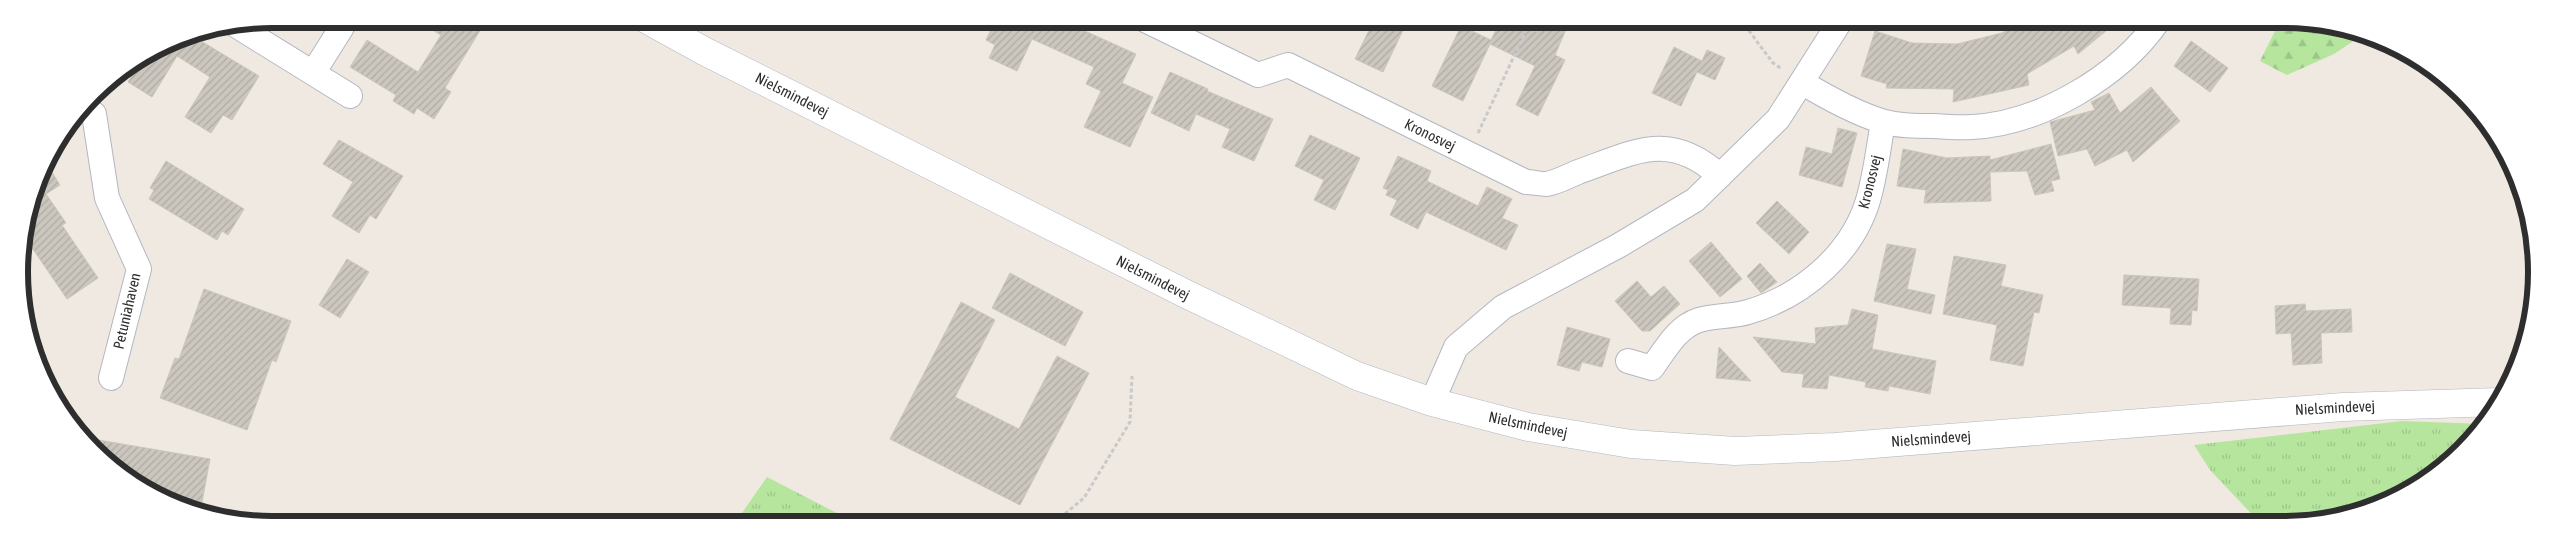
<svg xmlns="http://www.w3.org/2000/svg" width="2556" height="544" font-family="'Asap Condensed',sans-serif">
<defs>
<pattern id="grass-tufts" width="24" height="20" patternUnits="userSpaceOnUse" patternTransform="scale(1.25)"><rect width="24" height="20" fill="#b6e59e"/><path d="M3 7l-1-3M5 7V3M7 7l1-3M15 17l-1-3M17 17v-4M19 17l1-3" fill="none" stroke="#9dc588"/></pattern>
<pattern id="forest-firs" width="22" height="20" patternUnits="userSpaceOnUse" patternTransform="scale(1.25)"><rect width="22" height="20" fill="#b6e59e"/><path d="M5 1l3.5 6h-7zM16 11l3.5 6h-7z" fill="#9dc588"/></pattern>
<pattern id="building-hatch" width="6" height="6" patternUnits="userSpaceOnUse" patternTransform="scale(1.25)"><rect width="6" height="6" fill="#cbc7bf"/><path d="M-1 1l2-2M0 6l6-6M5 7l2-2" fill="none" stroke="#afaba4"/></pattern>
</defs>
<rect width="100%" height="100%" fill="#efe9e1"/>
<!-- grass -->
<path fill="url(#grass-tufts)" d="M 2402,421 L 2483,424 L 2463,451 L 2381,506 L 2301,525 L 2262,525 L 2210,470 L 2194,445 Z
M 767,477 L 858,524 L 735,523 Z"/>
<!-- forest -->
<path fill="url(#forest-firs)" d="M 2280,21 L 2317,21 L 2361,36 L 2334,54 L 2287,75 L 2260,61 Z"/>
<!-- building -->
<path fill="url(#building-hatch)" stroke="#cbc5ba" d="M 414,19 L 487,19 L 445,88 L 451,92 L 434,119 L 417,108 L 414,114 L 393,101 L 396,95 L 350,67 L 367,40 L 418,72 L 441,35 Z
M 991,20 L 1052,20 L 1065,26 L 1067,23 L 1136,54 L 1122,83 L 1153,97 L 1130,147 L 1084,127 L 1101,91 L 1086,84 L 1094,67 L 1032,39 L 1017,71 L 989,58 L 995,45 L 986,40 L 995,21 Z
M 1374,20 L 1381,20 L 1403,30 L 1383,72 L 1355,59 Z
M 1501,20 L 1512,20 L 1537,32 L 1543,20 L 1555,20 L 1567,27 L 1555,55 L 1565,60 L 1538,116 L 1516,105 L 1535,66 L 1490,44 L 1463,101 L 1432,86 L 1461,26 L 1491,40 Z
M 2024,21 L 2118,21 L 2078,54 L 2074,46 L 2027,74 L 2029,85 L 1953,102 L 1954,89 L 1886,88 L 1887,84 L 1861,76 L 1875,31 L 1912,43 L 1957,44 L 2002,33 Z
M 191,35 L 259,76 L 232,120 L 223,115 L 211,133 L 185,117 L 210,77 L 177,56 L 152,97 L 128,82 L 141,61 L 175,38 Z
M 2191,41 L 2228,68 L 2210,92 L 2174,66 Z
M 1674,47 L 1702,61 L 1681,106 L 1652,93 Z
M 1707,50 L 1725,58 L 1715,80 L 1697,72 Z
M 1170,72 L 1208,89 L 1207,91 L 1273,119 L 1254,161 L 1222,147 L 1230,129 L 1196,114 L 1189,131 L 1151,113 Z
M 2151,87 L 2180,121 L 2133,162 L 2127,150 L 2095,166 L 2087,149 L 2058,156 L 2050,122 L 2095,110 L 2091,102 L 2109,93 L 2120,113 Z
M 1838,128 L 1857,133 L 1842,187 L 1799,175 L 1806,147 L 1832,154 Z
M 1310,135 L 1360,158 L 1335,210 L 1314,200 L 1324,180 L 1295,166 Z
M 339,140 L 403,176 L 376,219 L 370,215 L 359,233 L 332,216 L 353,182 L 323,164 Z
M 2051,144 L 2060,179 L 2051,181 L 2054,191 L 2035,195 L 2027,171 L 1990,172 L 1991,201 L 1924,203 L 1926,190 L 1897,186 L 1903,149 L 1947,158 L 1990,156 L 1990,160 Z
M 1398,156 L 1431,171 L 1427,181 L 1478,206 L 1487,187 L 1512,199 L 1502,218 L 1518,225 L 1506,250 L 1426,212 L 1418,229 L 1390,215 L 1397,200 L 1386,195 L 1388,190 L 1383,188 Z
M 166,161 L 244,209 L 228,235 L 222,231 L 217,240 L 149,199 L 154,190 L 150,188 Z
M 46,163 L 60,185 L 46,194 L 66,223 L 62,225 L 98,278 L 67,299 L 24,236 L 38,175 Z
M 1777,201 L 1809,232 L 1789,254 L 1756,223 Z
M 1711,242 L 1742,279 L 1720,297 L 1689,261 Z
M 1887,244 L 1916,249 L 1907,289 L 1935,295 L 1931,314 L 1874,301 Z
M 1954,256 L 2006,265 L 2001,286 L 2043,295 L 2039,313 L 2034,312 L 2023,366 L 1990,360 L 1997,325 L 1943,314 Z
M 347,259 L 369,272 L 340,318 L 319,305 Z
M 1760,263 L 1777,282 L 1761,293 L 1747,276 Z
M 1010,273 L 1083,312 L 1065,346 L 992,308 Z
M 2124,275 L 2199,279 L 2197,311 L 2192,310 L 2191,325 L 2170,324 L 2171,308 L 2122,305 Z
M 1637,281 L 1651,297 L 1664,286 L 1680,304 L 1650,331 L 1642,331 L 1615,301 Z
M 204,289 L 291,321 L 276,362 L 272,360 L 247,430 L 160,398 L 175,358 L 179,359 Z
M 961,302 L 995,320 L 955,397 L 1019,429 L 1057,356 L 1089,373 L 1020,505 L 890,439 Z
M 2305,304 L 2306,311 L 2351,309 L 2352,332 L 2321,333 L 2322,363 L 2293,365 L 2291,333 L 2276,334 L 2275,306 Z
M 1852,309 L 1878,315 L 1872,349 L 1936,361 L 1930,394 L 1889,386 L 1888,391 L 1865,387 L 1866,382 L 1829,375 L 1827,389 L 1802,387 L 1804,374 L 1782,372 L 1753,337 L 1816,344 L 1815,328 L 1848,325 Z
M 1567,327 L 1610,339 L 1602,367 L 1582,362 L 1579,371 L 1557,365 Z
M 1719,347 L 1751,381 L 1716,378 Z
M 81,437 L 210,459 L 202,502 L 146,491 Z"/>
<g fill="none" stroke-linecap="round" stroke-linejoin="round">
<defs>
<path id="street" d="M 1145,20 L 1258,75 L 1288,65 L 1526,182 C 1533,182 1539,184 1546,184 C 1556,183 1568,176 1578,172 C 1635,152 1669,130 1720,176
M 237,26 L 350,96
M 313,73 L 342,27
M 1803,83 C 1828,98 1853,112 1881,121 C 1898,126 1917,126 1934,126 C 1947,127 1960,128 1972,127 C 2040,124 2120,76 2158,21
M 83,108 L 94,114 L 107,198 L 139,269 L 111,378
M 1628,361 L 1652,368 C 1665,350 1677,327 1699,320 C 1715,315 1732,317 1748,312 C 1804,296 1856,251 1870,193 C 1876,170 1879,145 1883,122
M 1432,402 L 1456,347 L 1503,307 L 1618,246 L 1695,200 L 1778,119 L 1841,20"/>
<path id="secondary" d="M 646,19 L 704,51 L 1186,294 L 1357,376 L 1432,402 L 1528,427 L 1631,444 L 1735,451 L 1835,447 L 2343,407 L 2499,402"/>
</defs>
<!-- street casing -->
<use href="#street" stroke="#b4b7c1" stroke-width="26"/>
<!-- secondary casing -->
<use href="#secondary" stroke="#b4b7c1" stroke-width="29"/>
<!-- path -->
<path stroke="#c9c9c9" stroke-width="3" stroke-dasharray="4 2.5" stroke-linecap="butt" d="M 1741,20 L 1773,63 L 1782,69
M 1478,133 L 1531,20
M 1055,522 L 1084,498 L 1130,422 L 1132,376
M 1027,524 L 1058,524"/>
<!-- street -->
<use href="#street" stroke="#fff" stroke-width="24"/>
<!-- secondary -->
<use href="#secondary" stroke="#fff" stroke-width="28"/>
</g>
<g text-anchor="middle" stroke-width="4.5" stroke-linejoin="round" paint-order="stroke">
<!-- street labels -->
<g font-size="15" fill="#2e2e2e" stroke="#fff">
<text transform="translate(792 95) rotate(27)" y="5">Nielsmindevej</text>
<text transform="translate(1430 135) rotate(26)" y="5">Kronosvej</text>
<text transform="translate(1870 182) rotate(-76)" y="5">Kronosvej</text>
<text transform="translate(1153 278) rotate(27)" y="5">Nielsmindevej</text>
<text transform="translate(127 311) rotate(-77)" y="5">Petuniahaven</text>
<text transform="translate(2335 408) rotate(-3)" y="5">Nielsmindevej</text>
<text transform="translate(1528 425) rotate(12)" y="5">Nielsmindevej</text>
<text transform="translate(1931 439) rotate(-4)" y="5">Nielsmindevej</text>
</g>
</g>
<!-- crop -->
<path d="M0 0H2556V544H0ZM272 28H2284A244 244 0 0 1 2528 272V272A244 244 0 0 1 2284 516H272A244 244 0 0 1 28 272V272A244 244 0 0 1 272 28Z" fill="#fff" fill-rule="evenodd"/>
<path fill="none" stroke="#2e2e2e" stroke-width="6" d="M272 28H2284A244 244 0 0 1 2528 272V272A244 244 0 0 1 2284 516H272A244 244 0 0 1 28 272V272A244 244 0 0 1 272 28Z"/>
</svg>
